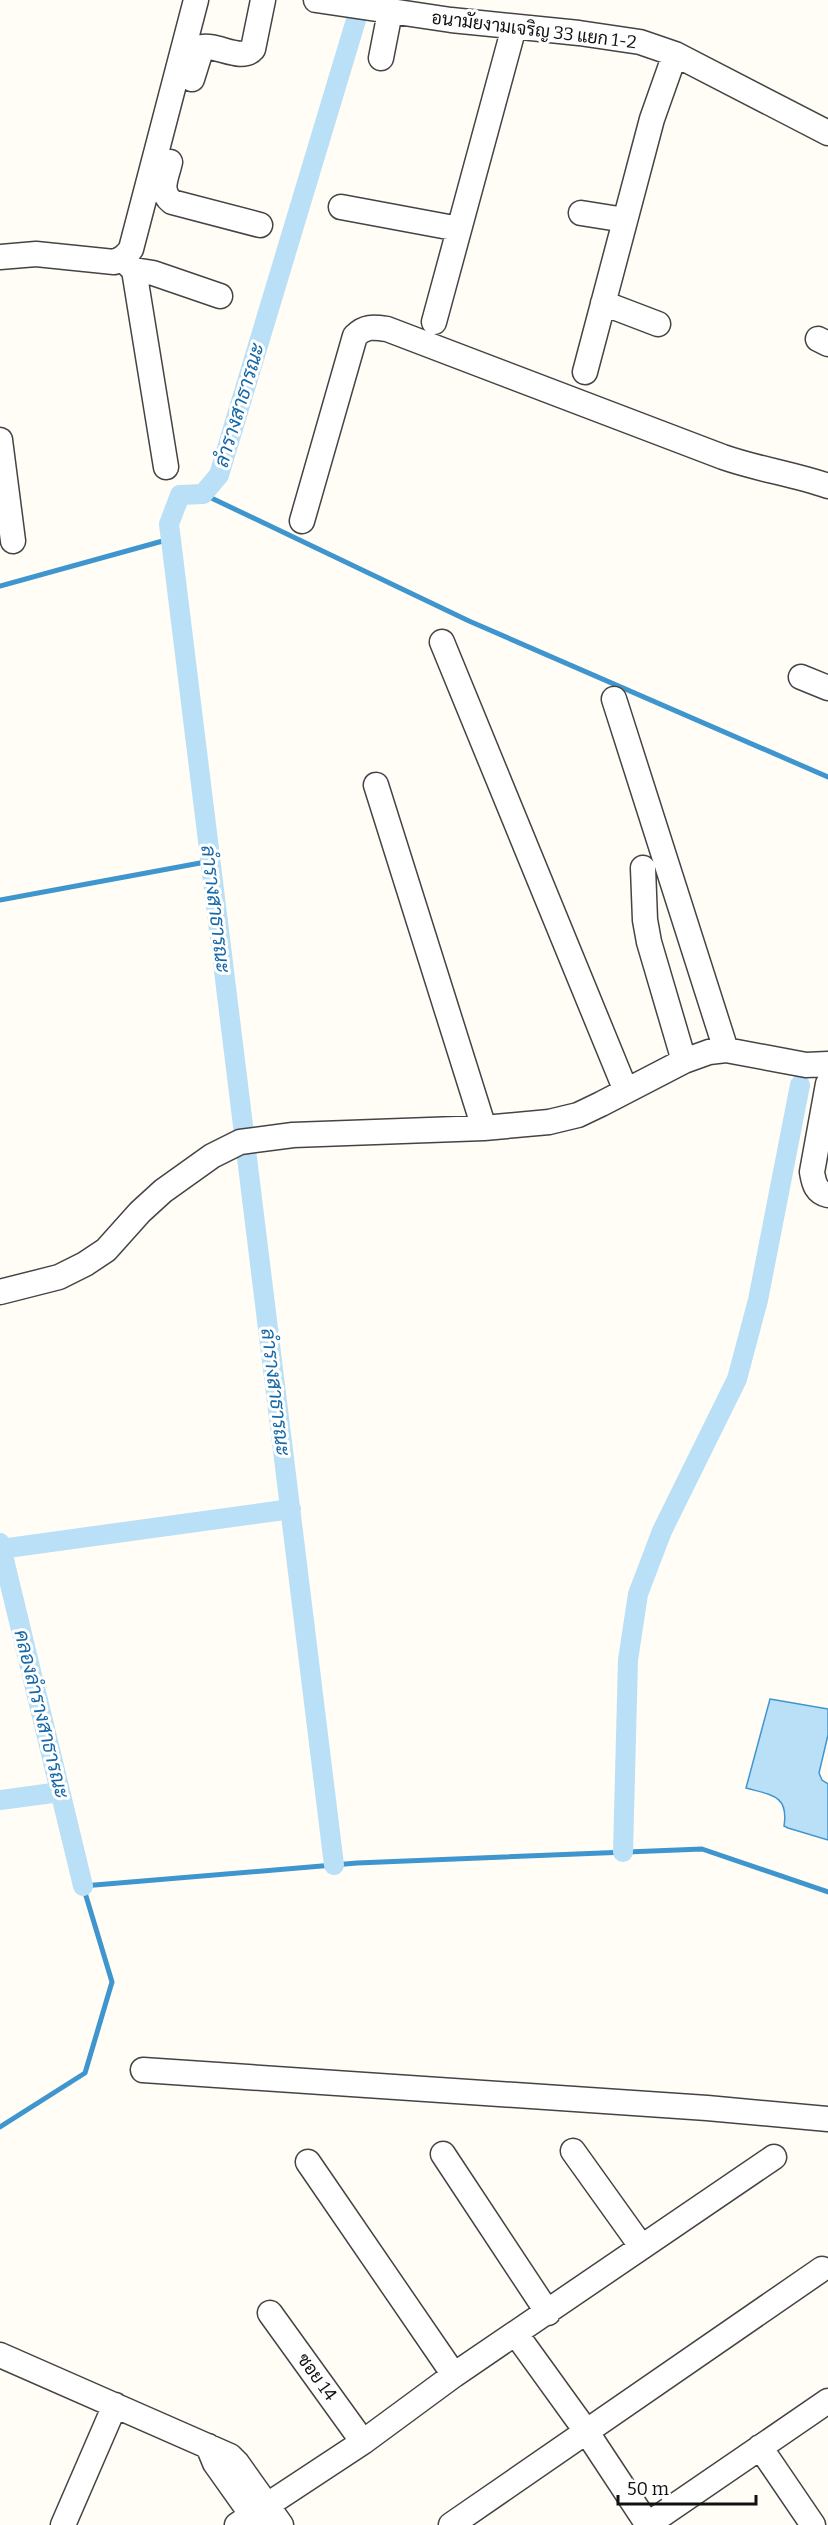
<svg xmlns="http://www.w3.org/2000/svg" width="828" height="2525" font-family="Bitter,Sarabun,serif">
<rect width="100%" height="100%" fill="#fffdf5"/>
<!-- water -->
<path fill="#b9e0f7" stroke="#3f96cf" stroke-width="1.5" d="M 770,1699 L 828,1709 L 828,1735 L 819,1773 L 822,1780 L 828,1784 L 828,1840 L 788,1828 L 784,1826 C 789,1795 771,1795 746,1788 Z"/>
<g fill="none" stroke-linecap="round" stroke-linejoin="round">
<!-- stream -->
<path stroke="#3f96cf" stroke-width="5" d="M 203,494 L 469,621 L 828,777
M 0,586 L 170,539
M 0,900 L 211,861
M 0,2127 L 85,2073 L 112,1982 L 83,1886 L 357,1863 L 702,1849 L 828,1892"/>
<!-- canal -->
<path stroke="#b9e0f7" stroke-width="20" d="M 0,1543 L 83,1886
M 0,1549 L 291,1509
M 0,1800 L 60,1792
M 623,1852 L 628,1660 L 638,1594 L 662,1531 L 737,1379 L 758,1300 L 800,1085
M 334,1865 L 169,524 L 180,495 L 203,494 L 219,475 L 362,0"/>
<defs>
<path id="minor" d="M 316,0 L 451,20 L 579,33 L 640,42 L 675,54 L 828,133
M 381,58 L 390,12
M 192,79 L 202,47 C 217,44 242,62 253,49 L 263,0
M 170,162 C 167,176 158,191 172,202 L 260,225
M 341,207 L 459,229
M 581,213 L 625,220
M 0,257 L 36,254 L 114,262 C 122,259 126,256 131,249 L 196,0
M 122,259 L 134,270 L 166,467
M 134,270 L 153,273 L 220,296
M 603,303 L 658,324
M 434,322 L 514,27
M 818,339 L 828,344
M 585,372 L 652,119 L 675,54
M 0,440 L 13,541
M 302,521 L 355,336 C 365,326 373,327 387,329 L 723,457 C 757,469 793,474 828,486
M 442,642 L 626,1091
M 801,677 L 828,688
M 614,699 L 726,1050
M 376,785 L 484,1128
M 643,868 L 645,920 L 649,942 L 684,1061
M 828,1084 L 812,1172 C 814,1184 816,1192 828,1195
M 0,1292 L 59,1277 L 85,1264 L 106,1250 L 140,1212 L 163,1191 L 212,1156 L 240,1142 L 293,1135 L 484,1128 L 549,1122 L 578,1115 L 601,1104 L 684,1061 L 709,1052 L 726,1050 L 806,1065 L 828,1064
M 143,2070 L 707,2108 L 828,2119
M 573,2151 L 641,2246
M 443,2154 L 548,2313
M 308,2162 L 454,2375
M 270,2313 L 363,2442
M 516,2334 L 586,2431 L 648,2525
M 0,2355 L 230,2456 L 237,2463 L 281,2525
M 208,2446 L 215,2463 L 259,2525
M 760,2447 L 813,2525
M 63,2525 L 115,2405
M 237,2525 L 363,2442 L 454,2375 L 774,2157
M 451,2525 L 822,2269
M 647,2525 L 828,2401"/>
</defs>
<!-- minor casing -->
<use href="#minor" stroke="#444" stroke-width="27"/>
<!-- minor -->
<use href="#minor" stroke="#fff" stroke-width="24"/>
</g>
<g text-anchor="middle" stroke-width="6" stroke-linejoin="round" paint-order="stroke">
<!-- street labels -->
<g font-size="18" fill="#111" stroke="#fff">
<text transform="translate(534 30) rotate(7)" y="6">อนามัยงามเจริญ 33 แยก 1-2</text>
<text transform="translate(317 2377) rotate(54)" y="6">ซอย 14</text>
</g>
<!-- water labels -->
<g font-size="20" font-style="italic" fill="#1768a6" stroke="#fff">
<text transform="translate(239 405) rotate(-73)" y="7">ลำรางสาธารณะ</text>
<text transform="translate(216 909) rotate(83)" y="7">ลำรางสาธารณะ</text>
<text transform="translate(276 1392) rotate(83)" y="7">ลำรางสาธารณะ</text>
<text transform="translate(42 1714) rotate(76)" y="7">คลองลำรางสาธารณะ</text>
</g>
</g>
<!-- scale -->
<path d="M618 2495v9h138v-9" fill="none" stroke="#111111" stroke-width="3"/>
<text x="627" y="2495" font-size="18" fill="#111111" stroke="#ffffff" stroke-width="4.5" paint-order="stroke">50 m</text>
</svg>
